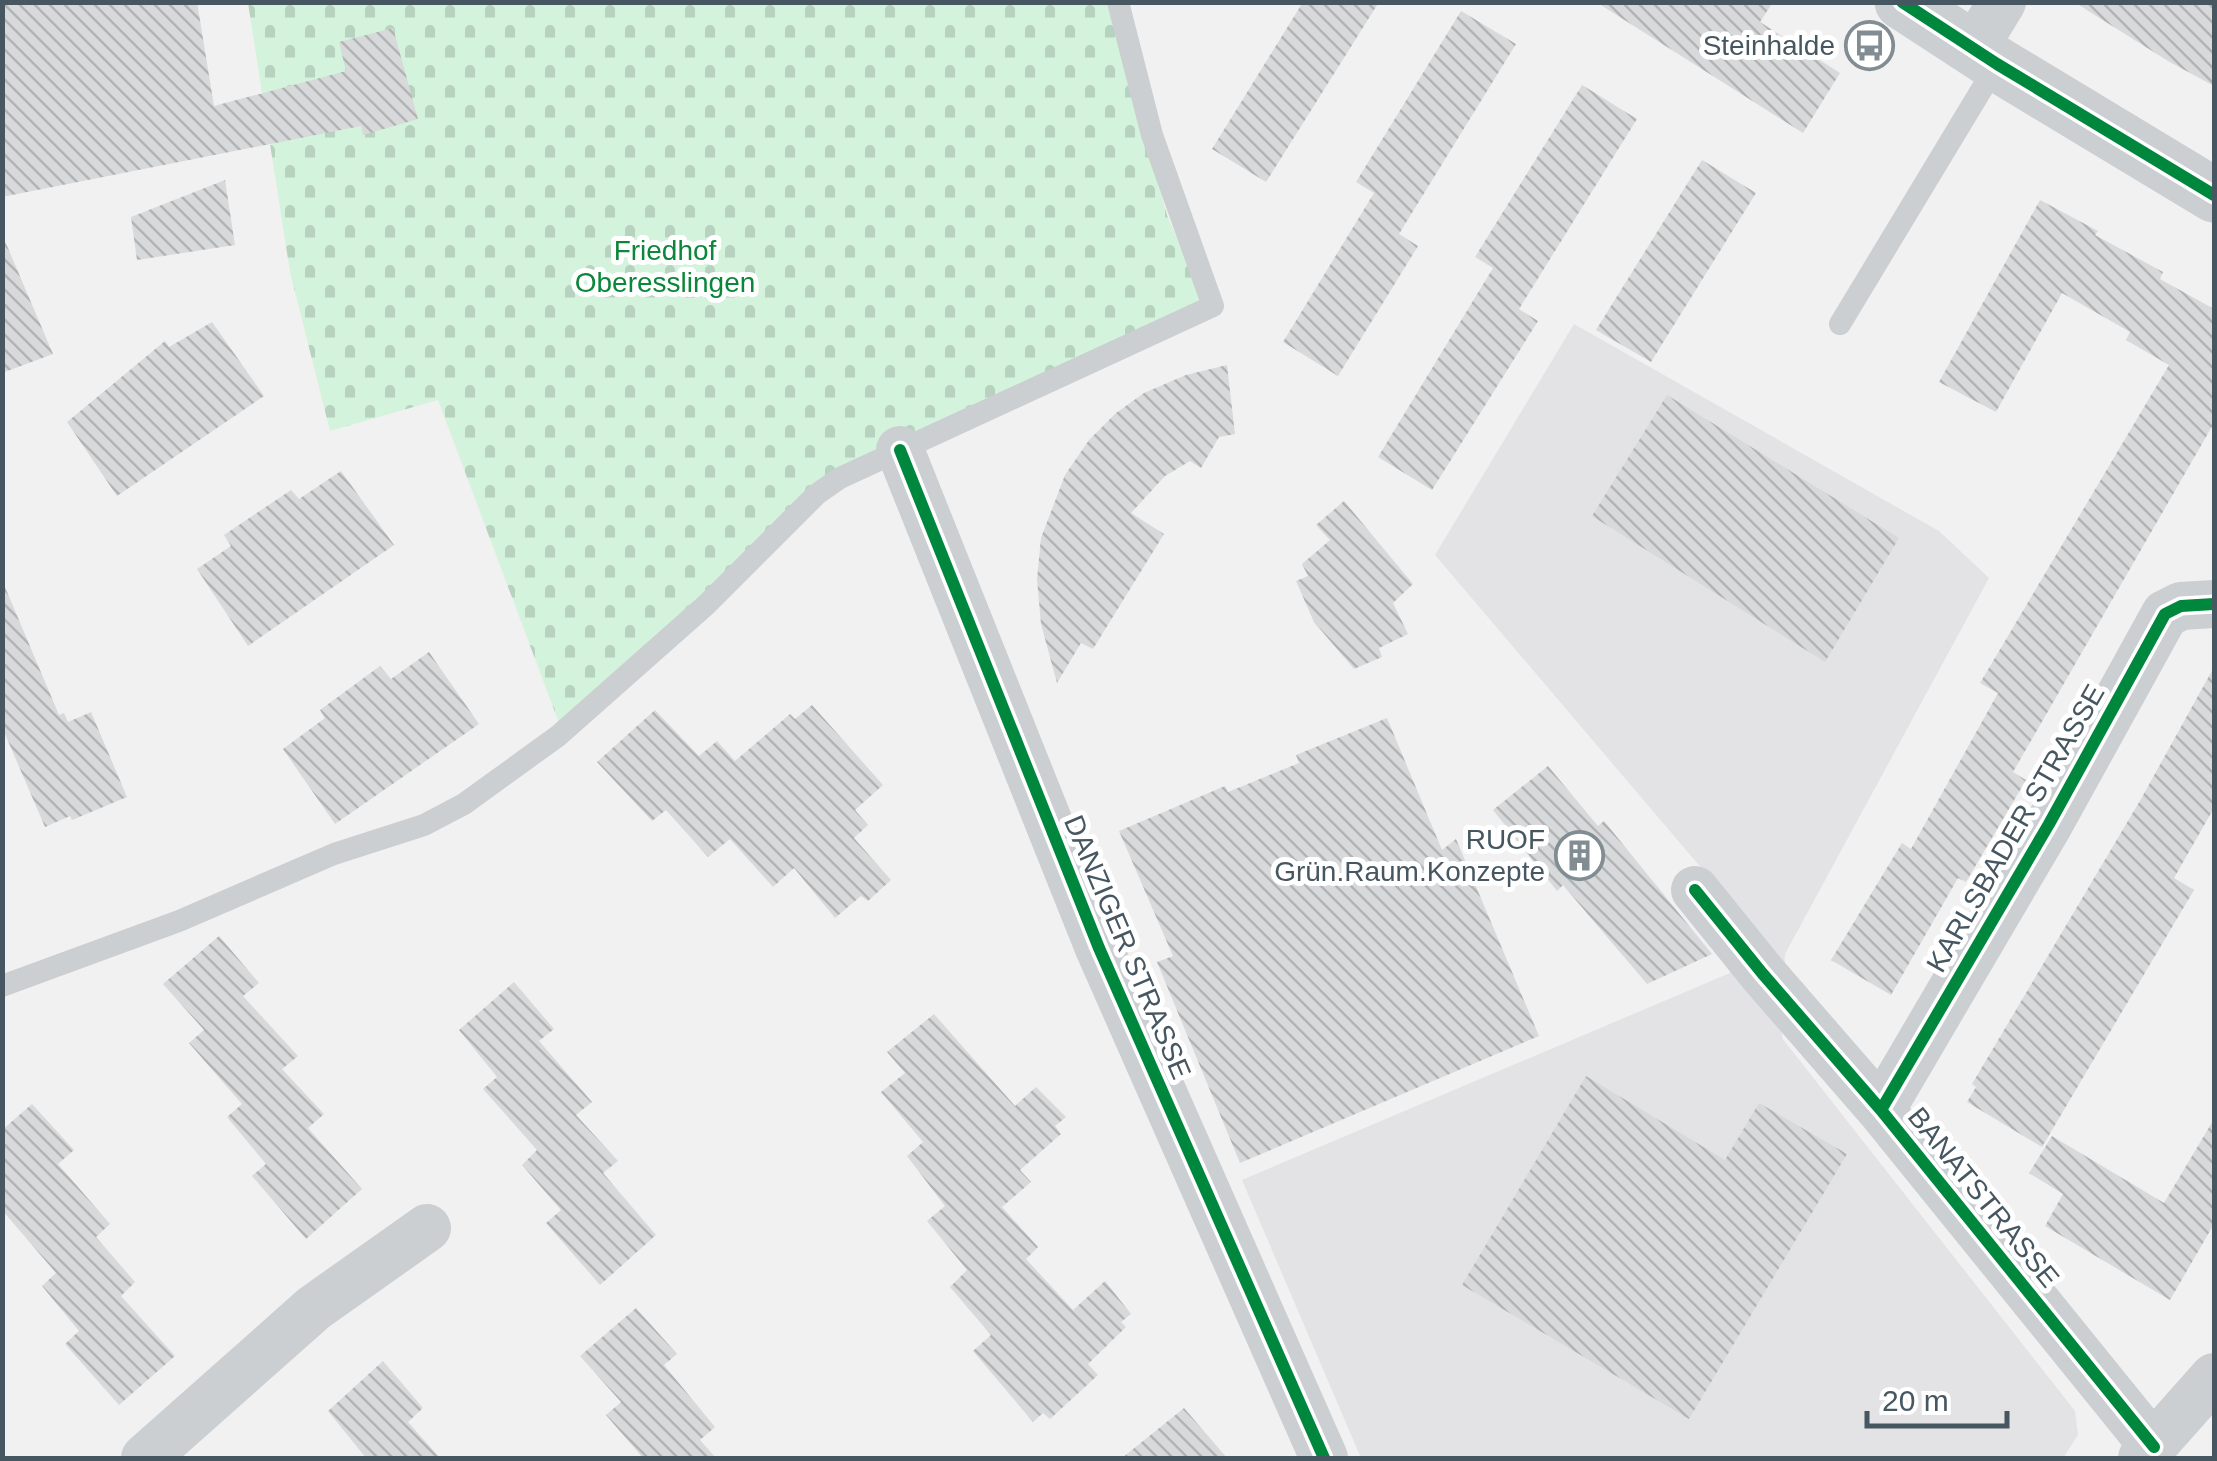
<svg xmlns="http://www.w3.org/2000/svg" width="2217" height="1461" font-family="Helvetica,sans-serif">
<defs>
<pattern id="cemetery-stones" width="16" height="16" patternUnits="userSpaceOnUse" patternTransform="scale(2.5)"><rect width="16" height="16" fill="#d4f3dc"/><path d="M2 7V4a2 2 0 0 1 4 0v3zM10 15v-3a2 2 0 0 1 4 0v3z" fill="#b7d2bf"/></pattern>
<pattern id="building-back-hatch" width="6" height="6" patternUnits="userSpaceOnUse" patternTransform="scale(2.5)"><rect width="6" height="6" fill="#d8d9da"/><path d="M-1 5l2 2M0 0l6 6M5-1l2 2" fill="none" stroke="#b1b3b4"/></pattern>
</defs>
<rect width="100%" height="100%" fill="#f2f1f1"/>
<!-- education -->
<path fill="#e3e2e4" d="M 1574,324 L 1939,531 L 1989,578 L 1785,954 L 1782,1038 L 2075,1411 L 2078,1435 L 2063,1458 L 1361,1458 L 1242,1180 L 1730,973 L 1720,890 L 1435,555 Z"/>
<!-- cemetery -->
<path fill="url(#cemetery-stones)" d="M 248,3 L 1111,3 L 1120,47 L 1167,215 L 1204,303 L 816,483 L 699,602 L 559,723 L 438,400 L 330,431 L 290,272 Z"/>
<!-- building -->
<path fill="url(#building-back-hatch)" d="M 2,2 L 197,2 L 214,106 L 346,71 L 339,42 L 393,28 L 418,119 L 363,135 L 361,126 L 2,197 Z
M 1303,2 L 1379,2 L 1266,182 L 1212,149 Z
M 1596,2 L 1773,2 L 1760,22 L 1840,73 L 1803,133 Z
M 2074,2 L 2214,2 L 2214,86 L 2168,61 Z
M 1461,11 L 1516,44 L 1399,234 L 1418,246 L 1338,376 L 1283,342 L 1374,193 L 1356,182 Z
M 1582,85 L 1637,119 L 1519,309 L 1538,321 L 1432,490 L 1378,457 L 1493,268 L 1475,257 Z
M 1702,160 L 1756,193 L 1651,362 L 1596,330 Z
M 225,180 L 235,245 L 137,260 L 131,217 Z
M 2040,200 L 2098,231 L 2095,235 L 2163,272 L 2160,279 L 2214,309 L 2214,423 L 2013,772 L 2026,780 L 1966,882 L 1958,878 L 1891,995 L 1831,960 L 1902,843 L 1911,849 L 1998,693 L 1980,683 L 2169,365 L 2126,340 L 2130,332 L 2062,293 L 1996,412 L 1939,382 Z
M 2,234 L 53,354 L 2,373 Z
M 212,322 L 264,396 L 117,496 L 67,422 L 165,341 L 169,347 Z
M 1227,365 L 1235,434 L 1219,437 L 1201,468 L 1190,461 L 1165,476 L 1131,513 L 1164,534 L 1093,649 L 1081,643 L 1057,683 L 1041,624 L 1037,579 L 1041,538 L 1065,475 L 1089,440 L 1116,413 L 1144,393 L 1186,375 Z
M 1667,395 L 1899,538 L 1825,662 L 1592,516 Z
M 341,471 L 394,545 L 248,646 L 197,569 L 231,546 L 224,535 L 291,490 L 299,499 Z
M 1344,501 L 1413,584 L 1393,603 L 1408,634 L 1379,648 L 1382,657 L 1354,669 L 1314,622 L 1296,581 L 1308,576 L 1302,564 L 1330,540 L 1316,525 Z
M 2,580 L 59,715 L 64,713 L 68,722 L 91,712 L 127,797 L 72,820 L 70,816 L 45,827 L 2,727 Z
M 429,652 L 479,724 L 335,824 L 283,749 L 325,718 L 320,710 L 380,666 L 391,679 Z
M 2214,667 L 2214,808 L 2174,878 L 2194,890 L 2042,1147 L 1967,1102 L 1976,1087 L 1972,1084 L 2141,799 Z
M 812,705 L 883,785 L 855,810 L 868,825 L 854,838 L 891,880 L 868,901 L 861,896 L 835,918 L 794,868 L 773,887 L 730,839 L 708,857 L 666,810 L 652,821 L 597,762 L 655,710 L 699,756 L 717,741 L 735,761 L 790,714 L 795,719 Z
M 1387,718 L 1442,850 L 1456,839 L 1539,1036 L 1240,1163 L 1157,962 L 1173,956 L 1119,831 L 1225,786 L 1228,792 L 1299,763 L 1296,755 Z
M 1548,766 L 1598,826 L 1604,821 L 1712,954 L 1647,984 L 1563,885 L 1557,891 L 1493,810 Z
M 219,936 L 259,983 L 243,996 L 298,1056 L 282,1069 L 324,1114 L 308,1128 L 362,1189 L 306,1239 L 252,1176 L 266,1164 L 227,1117 L 242,1104 L 189,1043 L 204,1030 L 163,984 Z
M 514,982 L 554,1029 L 539,1041 L 592,1102 L 576,1115 L 618,1161 L 603,1173 L 656,1235 L 600,1285 L 546,1223 L 561,1210 L 522,1165 L 537,1150 L 483,1089 L 497,1077 L 459,1030 Z
M 934,1014 L 1015,1106 L 1036,1087 L 1066,1117 L 1055,1126 L 1061,1134 L 1020,1170 L 1031,1182 L 1002,1207 L 1038,1247 L 1026,1259 L 1073,1310 L 1105,1281 L 1131,1314 L 1121,1322 L 1126,1327 L 1088,1364 L 1098,1375 L 1050,1419 L 1043,1413 L 1033,1422 L 973,1351 L 991,1335 L 950,1287 L 967,1270 L 927,1221 L 945,1206 L 907,1156 L 923,1142 L 881,1092 L 905,1073 L 887,1052 Z
M 1586,1076 L 1725,1160 L 1759,1103 L 1847,1154 L 1689,1419 L 1462,1285 Z
M 32,1104 L 74,1150 L 58,1164 L 110,1224 L 96,1237 L 135,1282 L 121,1296 L 175,1356 L 119,1405 L 65,1344 L 79,1331 L 42,1286 L 56,1273 L 2,1210 L 2,1130 Z
M 2214,1119 L 2214,1224 L 2170,1300 L 2045,1226 L 2063,1194 L 2029,1173 L 2052,1136 L 2164,1203 Z
M 636,1308 L 677,1354 L 664,1365 L 715,1427 L 700,1440 L 716,1458 L 643,1458 L 606,1415 L 621,1402 L 580,1356 Z
M 383,1361 L 423,1408 L 408,1422 L 440,1458 L 366,1458 L 328,1411 Z
M 1184,1408 L 1227,1458 L 1122,1458 Z"/>
<g fill="none" stroke-linecap="round" stroke-linejoin="round">
<!-- lane -->
<path stroke="#cbcfd1" stroke-width="22" d="M 1840,324 L 1997,64
M 2,986 L 179,921 L 334,854 L 424,825 L 464,804 L 558,736 L 706,605 L 817,494 L 840,478 L 1213,306 L 1152,135 L 1118,2"/>
<!-- street -->
<path stroke="#cbcfd1" stroke-width="48" d="M 1974,48 L 2002,2
M 900,450 L 1099,948 L 1324,1458
M 1695,890 L 1762,973 L 1881,1110 L 2154,1447
M 1881,1110 L 2049,824 L 2165,614 L 2181,606 L 2214,604
M 145,1458 L 314,1308 L 427,1228
M 2142,1458 L 2214,1377"/>
<!-- secondary -->
<path stroke="#cbcfd2" stroke-width="55" d="M 1902,2 L 1997,64 L 2214,195"/>
<defs>
<path id="cycleway" d="M 1902,2 L 1997,64 L 2214,195
M 900,450 L 1099,948 L 1324,1458
M 1695,890 L 1762,973 L 1881,1110 L 2154,1447
M 1881,1110 L 2049,824 L 2165,614 L 2181,606 L 2214,604"/>
</defs>
<!-- cycleway casing -->
<use href="#cycleway" stroke="#fff" stroke-width="19"/>
<!-- cycleway -->
<use href="#cycleway" stroke="#00873e" stroke-width="12"/>
</g>
<!-- icons -->
<defs>
<symbol id="bus-ring" viewBox="-11 -11 22 22"><circle r="9.5" fill="#fff" stroke="#828d93" stroke-width="1.5"/><path d="M-5-6H5V4H4V6H2V4H-2V6H-4V4H-5ZM-3.5-4V0h7V-4ZM-3.5 1.2v1.5H-2V1.2ZM2 1.2v1.5H3.5V1.2Z" fill="#828d93"/></symbol>
<symbol id="building-ring" viewBox="-11 -11 22 22"><circle r="9.5" fill="#fff" stroke="#828d93" stroke-width="1.5"/><path d="M-4-6H4V6H1V3H-1V6H-4ZM-2.5-4.3h1.7v1.8h-1.7ZM.8-4.3h1.7v1.8H.8ZM-2.5-1h1.7V.8h-1.7ZM.8-1h1.7V.8H.8Z" fill="#828d93"/></symbol>
</defs>
<g fill-rule="evenodd">
<use href="#bus-ring" x="1842" y="18" width="55" height="55"/>
<use href="#building-ring" x="1552" y="828" width="55" height="55"/>
</g>
<g text-anchor="middle" stroke-width="10" stroke-linejoin="round" paint-order="stroke">
<!-- poi labels -->
<g font-size="28" fill="#465761" stroke="#fff" text-anchor="end">
<text x="1835" y="55">Steinhalde</text>
<text x="1545" y="849">RUOF<tspan x="1545" dy="32">Grün.Raum.Konzepte</tspan></text>
</g>
<!-- park labels -->
<g font-size="28" fill="#0c863a" stroke="#fff">
<text x="665" y="260">Friedhof<tspan x="665" dy="32">Oberesslingen</tspan></text>
</g>
<!-- street labels -->
<g font-size="28" fill="#465761" stroke="#fff">
<text transform="translate(2015 828) rotate(-60)" y="10">KARLSBADER STRASSE</text>
<text transform="translate(1128 947) rotate(67)" y="10">DANZIGER STRASSE</text>
<text transform="translate(1984 1197) rotate(51)" y="10">BANATSTRASSE</text>
</g>
</g>
<!-- border -->
<rect width="2217" height="1461" fill="none" stroke="#465761" stroke-width="10"/>
<!-- scale -->
<path d="M1867 1411v15h140v-15" fill="none" stroke="#465761" stroke-width="5"/>
<text x="1882" y="1411" font-size="30" fill="#465761" stroke="#ffffff" stroke-width="8" paint-order="stroke">20 m</text>
</svg>
